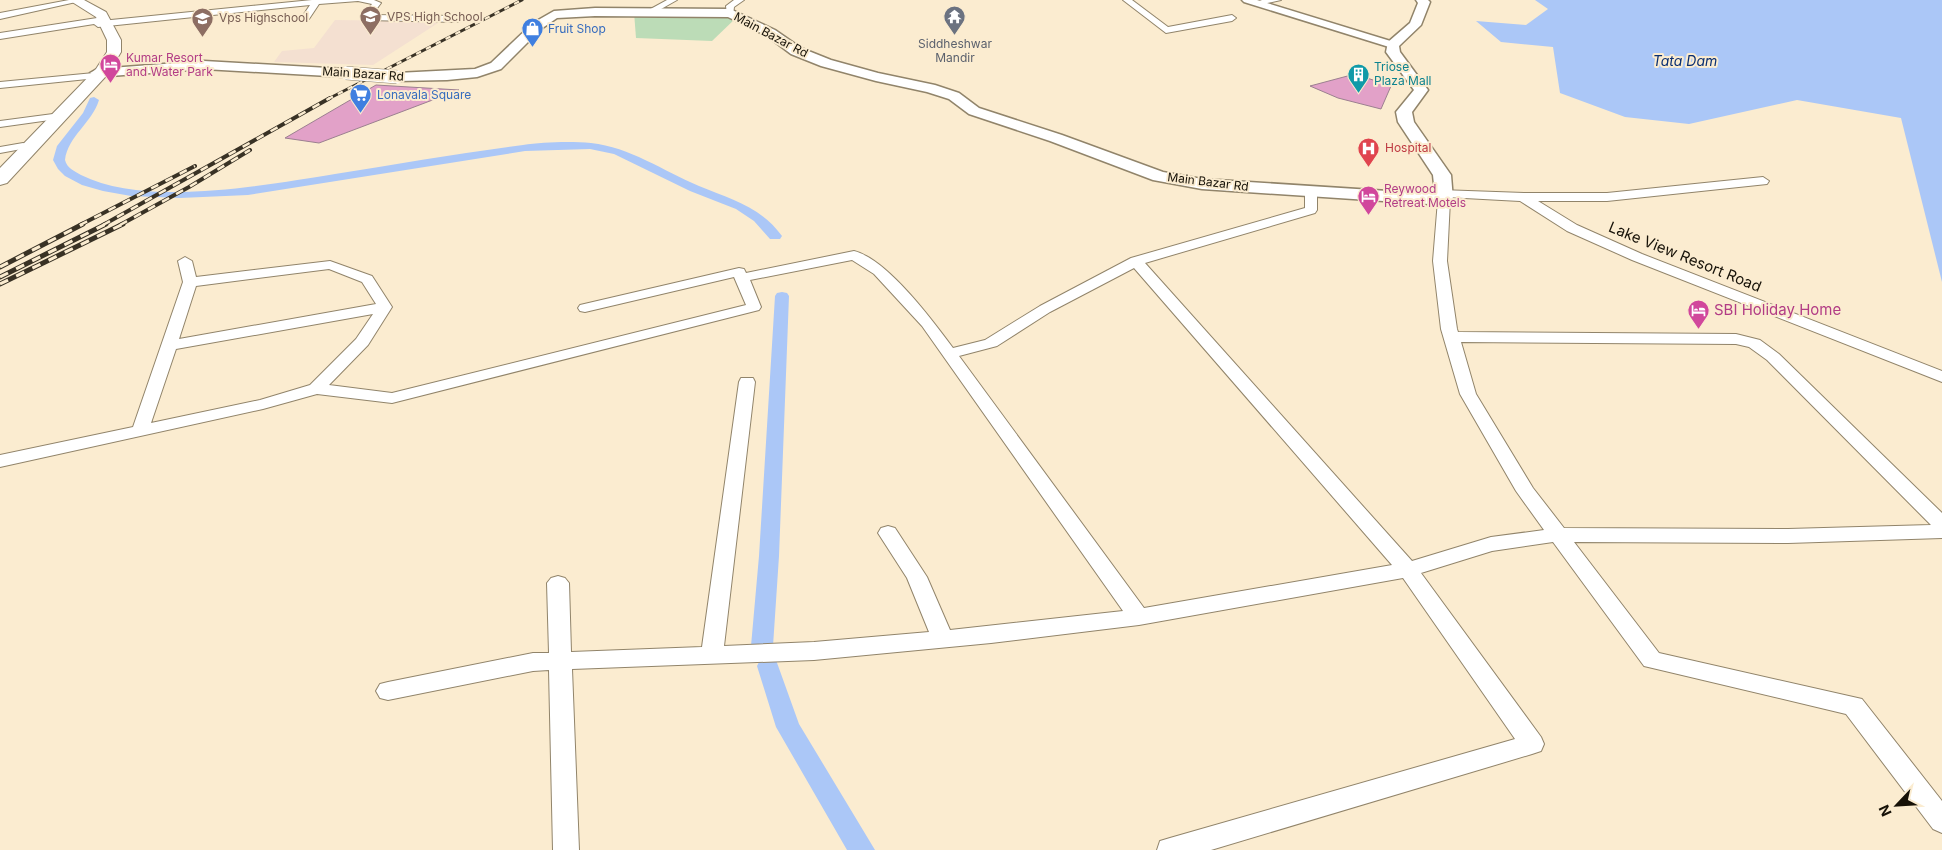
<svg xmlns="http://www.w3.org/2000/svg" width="1942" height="850" font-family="Inter,sans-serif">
<rect width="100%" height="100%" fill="#fbecd0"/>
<!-- education -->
<path fill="#f4e0d1" d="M 335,20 L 413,21 L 438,23 L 373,65 L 274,62 L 282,51 L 314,48 Z"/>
<!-- green -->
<path fill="#bcdcb7" d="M 634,12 L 737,17 L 712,41 L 636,38 Z"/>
<!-- water -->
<path fill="#abc7f7" d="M 1535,0 L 1942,0 L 1942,282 L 1901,118 L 1797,100 L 1689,124 L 1625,117 L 1560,93 L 1553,47 L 1501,42 L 1476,21 L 1526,25 L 1548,9 Z"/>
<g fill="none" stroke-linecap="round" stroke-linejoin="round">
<!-- canal -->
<path fill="#abc7f7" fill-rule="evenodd" d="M 94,97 L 99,100 C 92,123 68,136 65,160 C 67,168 74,171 81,175 C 146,208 266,185 335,174 C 398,164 460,153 523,145 C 542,142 571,141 591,143 C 630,147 663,171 699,186 C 731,199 761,207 782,236 L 780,239 L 770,239 L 754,221 L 736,209 L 690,191 L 614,154 L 590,149 L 525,151 L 248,195 L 180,198 L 131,196 L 103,191 L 82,185 L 65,176 L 58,169 L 53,160 L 57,146 L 83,113 L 90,98 Z
M 782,292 L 787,293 L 789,296 L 779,556 L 773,646 L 770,652 L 762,654 L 754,652 L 751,646 L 759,556 L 775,296 L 777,293 Z
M 768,657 L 776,660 L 799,724 L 875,850 L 847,850 L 776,727 L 757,666 L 760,660 Z"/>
</g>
<!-- building -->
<path fill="#e2a1c8" stroke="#9c8090" d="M 1355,74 L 1391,86 L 1381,109 L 1338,98 L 1310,86 Z
M 376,85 L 459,90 L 319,143 L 285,138 Z"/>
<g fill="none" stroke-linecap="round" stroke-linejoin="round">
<defs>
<path id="minor" d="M 69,0 L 85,0 L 0,19 L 0,13 Z
M 312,0 L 374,0 L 381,3 L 372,15 L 459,16 L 463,19 L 459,22 L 366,20 L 362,17 L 372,4 L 358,1 L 319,4 L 309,19 L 306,20 L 302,17 L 310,5 L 98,27 L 94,24 L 0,39 L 0,33 L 97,18 L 101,21 Z
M 667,0 L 677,0 L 654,13 L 647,11 Z
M 734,0 L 744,0 L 734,7 L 733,15 L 727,15 L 726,6 Z
M 1123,0 L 1132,0 L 1168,27 L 1232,15 L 1236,18 L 1232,21 L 1166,33 Z
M 1262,0 L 1281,0 L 1258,5 L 1254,3 Z
M 94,73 L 97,74 L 97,78 L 0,88 L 0,82 Z
M 53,114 L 57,115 L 58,117 L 57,119 L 0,127 L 0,121 Z
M 23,143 L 27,144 L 29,146 L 27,148 L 0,153 L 0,147 Z
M 1763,177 L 1769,181 L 1767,184 L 1607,201 L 1538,201 L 1577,225 L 1642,254 L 1942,371 L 1942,382 L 1632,260 L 1567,231 L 1520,201 L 1446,197 L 1450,200 L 1447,261 L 1457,329 L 1458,332 L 1736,334 L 1760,340 L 1779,354 L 1942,513 L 1942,538 L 1788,543 L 1574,542 L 1659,653 L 1862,699 L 1942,801 L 1942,833 L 1933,829 L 1846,714 L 1644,666 L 1553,542 L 1492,551 L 1421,573 L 1541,737 L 1544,744 L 1541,751 L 1532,754 L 1211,850 L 1157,850 L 1160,841 L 1170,838 L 1515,739 L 1403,578 L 1139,625 L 991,643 L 814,660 L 572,669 L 579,850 L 553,850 L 549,670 L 533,671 L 388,700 L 380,698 L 376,691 L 380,684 L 388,682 L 533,653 L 549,653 L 547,583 L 551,578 L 558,576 L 565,578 L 569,583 L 571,652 L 702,647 L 739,382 L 741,378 L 753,378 L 755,382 L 724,646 L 814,642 L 929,632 L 907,578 L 878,533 L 881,528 L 888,526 L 895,528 L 927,577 L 950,630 L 1123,611 L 922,326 L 874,274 L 852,260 L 750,280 L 761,307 L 759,310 L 392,403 L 317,394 L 263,409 L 0,467 L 0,455 L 133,427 L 183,282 L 178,261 L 185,257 L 192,261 L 196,277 L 330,261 L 372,276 L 392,307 L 368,345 L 329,385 L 392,393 L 746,305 L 734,277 L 585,312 L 580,311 L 578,308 L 580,305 L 739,268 L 744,269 L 746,273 L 854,251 C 887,259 933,321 953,348 L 985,340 L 1040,306 L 1131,258 L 1305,208 L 1305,191 L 1311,187 L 1317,191 L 1317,210 L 1315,213 L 1145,263 L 1412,561 L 1491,537 L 1544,530 L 1516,491 L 1460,394 L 1441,329 L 1433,261 L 1438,200 L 1443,196 L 1438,193 L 1440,190 L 1524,193 L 1607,193 ZM 1134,268 L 1392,565 L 1144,608 L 959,356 L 997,346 L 1050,312 ZM 329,269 L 362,282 L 376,304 L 179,339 L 196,286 ZM 373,314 L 356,339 L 310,385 L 260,400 L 151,423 L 176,349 ZM 1461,342 L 1736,344 L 1749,347 L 1767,360 L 1931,525 L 1788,529 L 1564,528 L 1533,488 L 1476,394 Z"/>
<path id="tertiary" d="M 1242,0 L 1257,0 L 1397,43 L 1398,45 L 1397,47 L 1389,47 L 1244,2 Z"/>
<path id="secondary" d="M 1416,0 L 1428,0 L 1430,2 L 1421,25 L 1399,46 L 1400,52 L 1428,90 L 1412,112 L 1414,122 L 1451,175 L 1453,200 L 1450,204 L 1444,205 L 1202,189 L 1153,180 L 1050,141 L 969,114 L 949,99 L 927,92 L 876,81 L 821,66 L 791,54 L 767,36 L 728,17 L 595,16 L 557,18 L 541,29 L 501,69 L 477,77 L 447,80 L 397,81 L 390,77 L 397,73 L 475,69 L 491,63 L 533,23 L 554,11 L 595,8 L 730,9 L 775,30 L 801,48 L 831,60 L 878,73 L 935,85 L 959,93 L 979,108 L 1062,135 L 1163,172 L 1202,179 L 1435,194 L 1433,175 L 1398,122 L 1396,112 L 1414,90 L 1386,52 L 1388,42 L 1410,23 L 1418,3 Z
M 204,61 L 346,69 L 353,73 L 346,77 L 204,69 L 97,77 L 90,73 L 97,69 Z"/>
<path id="trunk" d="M 69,0 L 84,0 L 106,12 L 121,40 L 121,52 L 107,75 L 7,183 L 0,185 L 0,168 L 96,69 L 107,52 L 107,40 L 96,17 Z"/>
</defs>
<!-- minor casing -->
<use href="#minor" stroke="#91846a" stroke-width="2"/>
<!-- tertiary casing -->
<use href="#tertiary" stroke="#91846a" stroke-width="3"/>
<!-- secondary casing -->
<use href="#secondary" stroke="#91846a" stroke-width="3"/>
<!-- trunk casing -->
<use href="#trunk" stroke="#91846a" stroke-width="2"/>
<!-- minor -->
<use href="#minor" fill="#fff" fill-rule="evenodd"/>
<!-- tertiary -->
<use href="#tertiary" fill="#fff" fill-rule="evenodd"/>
<!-- secondary -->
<use href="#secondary" fill="#fff" fill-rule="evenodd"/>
<!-- trunk -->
<use href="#trunk" fill="#fff" fill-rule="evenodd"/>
<defs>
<path id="rail-far2" d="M 328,99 L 522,0"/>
<path id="rail-far1" d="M 80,225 L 195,166
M 103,225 L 330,98
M 120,225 L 189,187 L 250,150"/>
<path id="rail" d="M 0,267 L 83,224
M 0,277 L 106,224
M 0,284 L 123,224"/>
</defs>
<!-- rail-far2 casing -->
<use href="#rail-far2" stroke="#393225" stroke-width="3"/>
<!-- rail-far1 casing -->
<use href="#rail-far1" stroke="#393225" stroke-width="4"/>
<!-- rail casing -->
<use href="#rail" stroke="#393225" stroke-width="5"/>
<!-- rail-far2 -->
<use href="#rail-far2" stroke="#fbecd0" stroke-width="2" stroke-dasharray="5.5" stroke-linecap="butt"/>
<!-- rail-far1 -->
<use href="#rail-far1" stroke="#fbecd0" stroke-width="2.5" stroke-dasharray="8" stroke-linecap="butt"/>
<!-- rail -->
<use href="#rail" stroke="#fbecd0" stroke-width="3" stroke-dasharray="9" stroke-linecap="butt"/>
<defs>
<path id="secondary-bridge" d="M 346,73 L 397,77"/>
</defs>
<!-- secondary-bridge casing -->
<use href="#secondary-bridge" stroke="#91846a" stroke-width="14" stroke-linecap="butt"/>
<!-- secondary-bridge -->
<use href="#secondary-bridge" stroke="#fff" stroke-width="13"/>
</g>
<!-- icons -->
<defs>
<symbol id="school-pin" viewBox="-11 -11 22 30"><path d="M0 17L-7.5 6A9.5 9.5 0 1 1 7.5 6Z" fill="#8d6e63" stroke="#fbecd0"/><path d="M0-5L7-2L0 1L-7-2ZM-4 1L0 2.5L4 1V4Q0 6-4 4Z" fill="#fff"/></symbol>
<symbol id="temple-pin" viewBox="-11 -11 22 30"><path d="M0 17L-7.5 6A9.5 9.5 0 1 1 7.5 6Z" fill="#6b7280" stroke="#fbecd0"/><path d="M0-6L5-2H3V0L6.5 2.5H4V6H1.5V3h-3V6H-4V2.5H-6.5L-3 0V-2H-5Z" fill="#fff"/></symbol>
<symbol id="shop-pin" viewBox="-11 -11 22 30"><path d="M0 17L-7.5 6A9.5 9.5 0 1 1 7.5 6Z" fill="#3f7fe0" stroke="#fbecd0"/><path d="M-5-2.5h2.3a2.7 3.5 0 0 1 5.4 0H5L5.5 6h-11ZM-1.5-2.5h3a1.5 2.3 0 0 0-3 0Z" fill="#fff"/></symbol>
<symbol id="hotel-pin" viewBox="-11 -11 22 30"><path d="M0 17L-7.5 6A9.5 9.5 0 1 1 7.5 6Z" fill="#d1479c" stroke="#fbecd0"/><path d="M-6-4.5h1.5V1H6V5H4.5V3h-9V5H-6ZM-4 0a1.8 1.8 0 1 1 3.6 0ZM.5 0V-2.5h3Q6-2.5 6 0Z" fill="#fff"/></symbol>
<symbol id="building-pin" viewBox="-11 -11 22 30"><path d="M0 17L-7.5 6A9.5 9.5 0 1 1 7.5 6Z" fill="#0f9aa8" stroke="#fbecd0"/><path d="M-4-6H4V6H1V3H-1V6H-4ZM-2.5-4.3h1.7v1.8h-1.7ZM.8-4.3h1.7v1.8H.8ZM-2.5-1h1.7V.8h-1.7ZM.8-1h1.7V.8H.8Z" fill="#fff"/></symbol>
<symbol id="supermarket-pin" viewBox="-11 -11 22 30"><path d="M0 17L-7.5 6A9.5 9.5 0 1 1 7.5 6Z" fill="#3f7fe0" stroke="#fbecd0"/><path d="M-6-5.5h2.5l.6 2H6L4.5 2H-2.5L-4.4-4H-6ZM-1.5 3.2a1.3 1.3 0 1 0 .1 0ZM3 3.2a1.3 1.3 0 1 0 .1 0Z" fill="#fff"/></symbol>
<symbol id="hospital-pin" viewBox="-11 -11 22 30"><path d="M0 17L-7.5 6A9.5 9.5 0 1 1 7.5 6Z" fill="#e0444e" stroke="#fbecd0"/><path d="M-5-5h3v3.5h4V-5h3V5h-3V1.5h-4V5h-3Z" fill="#fff"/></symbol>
</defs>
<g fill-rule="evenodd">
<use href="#school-pin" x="358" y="4" width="25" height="34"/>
<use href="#temple-pin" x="942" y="4" width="25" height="34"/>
<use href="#school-pin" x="190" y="6" width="25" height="34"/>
<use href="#shop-pin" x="520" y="16" width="25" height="34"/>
<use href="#hotel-pin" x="98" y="52" width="25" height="34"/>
<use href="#building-pin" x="1346" y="62" width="25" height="34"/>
<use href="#supermarket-pin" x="348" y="82" width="25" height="34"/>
<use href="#hospital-pin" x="1356" y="136" width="25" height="34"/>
<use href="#hotel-pin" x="1356" y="184" width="25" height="34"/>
<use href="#hotel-pin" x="1686" y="298" width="25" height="34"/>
</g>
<g text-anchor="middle" stroke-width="4" stroke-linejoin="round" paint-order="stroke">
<!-- far-education labels -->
<g font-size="12" fill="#785e54" stroke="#fbecd0" text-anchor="start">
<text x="387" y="21">VPS High School</text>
<text x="219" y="22">Vps Highschool</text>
</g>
<!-- far-shop labels -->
<g font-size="12" fill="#366cbe" stroke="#fbecd0" text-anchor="start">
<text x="548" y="33">Fruit Shop</text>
<text x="377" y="99">Lonavala Square</text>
</g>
<!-- far-street labels -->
<g font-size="12" fill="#161107" stroke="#fbecd0">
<text transform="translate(771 35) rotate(28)" y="4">Main Bazar Rd</text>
<text transform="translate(363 74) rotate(4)" y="4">Main Bazar Rd</text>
<text transform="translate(1208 182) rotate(7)" y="4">Main Bazar Rd</text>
</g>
<!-- far-worship labels -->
<g font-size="12" fill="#5b616d" stroke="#fbecd0">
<text x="955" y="48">Siddheshwar<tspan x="955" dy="14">Mandir</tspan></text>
</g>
<!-- far-hotel labels -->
<g font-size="12" fill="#b23c85" stroke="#fbecd0" text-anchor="start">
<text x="126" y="62">Kumar Resort<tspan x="126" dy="14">and Water Park</tspan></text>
<text x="1384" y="193">Reywood<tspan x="1384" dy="14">Retreat Motels</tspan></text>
</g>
<!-- far-culture labels -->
<g font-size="12" fill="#0d838f" stroke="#fbecd0" text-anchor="start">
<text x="1374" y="71">Triose<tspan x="1374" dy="14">Plaza Mall</tspan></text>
</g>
<!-- far-health labels -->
<g font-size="12" fill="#be3a42" stroke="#fbecd0" text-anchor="start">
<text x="1385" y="152">Hospital</text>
</g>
<!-- far-water labels -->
<g font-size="14" font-style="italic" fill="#0a2f72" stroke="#fbecd0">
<text x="1685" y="66">Tata Dam</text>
</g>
<!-- street labels -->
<g font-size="15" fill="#161107" stroke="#fbecd0">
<text transform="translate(1685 257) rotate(22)" y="5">Lake View Resort Road</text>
</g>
<!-- hotel labels -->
<g font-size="15" fill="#b23c85" stroke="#fbecd0" text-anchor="start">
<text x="1714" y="315">SBI Holiday Home</text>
</g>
</g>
<!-- north arrow -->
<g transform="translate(1897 805) rotate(245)" stroke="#fbecd0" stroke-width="4" paint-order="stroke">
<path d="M0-4L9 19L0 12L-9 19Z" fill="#161107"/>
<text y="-8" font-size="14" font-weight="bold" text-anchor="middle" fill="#161107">N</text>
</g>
</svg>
